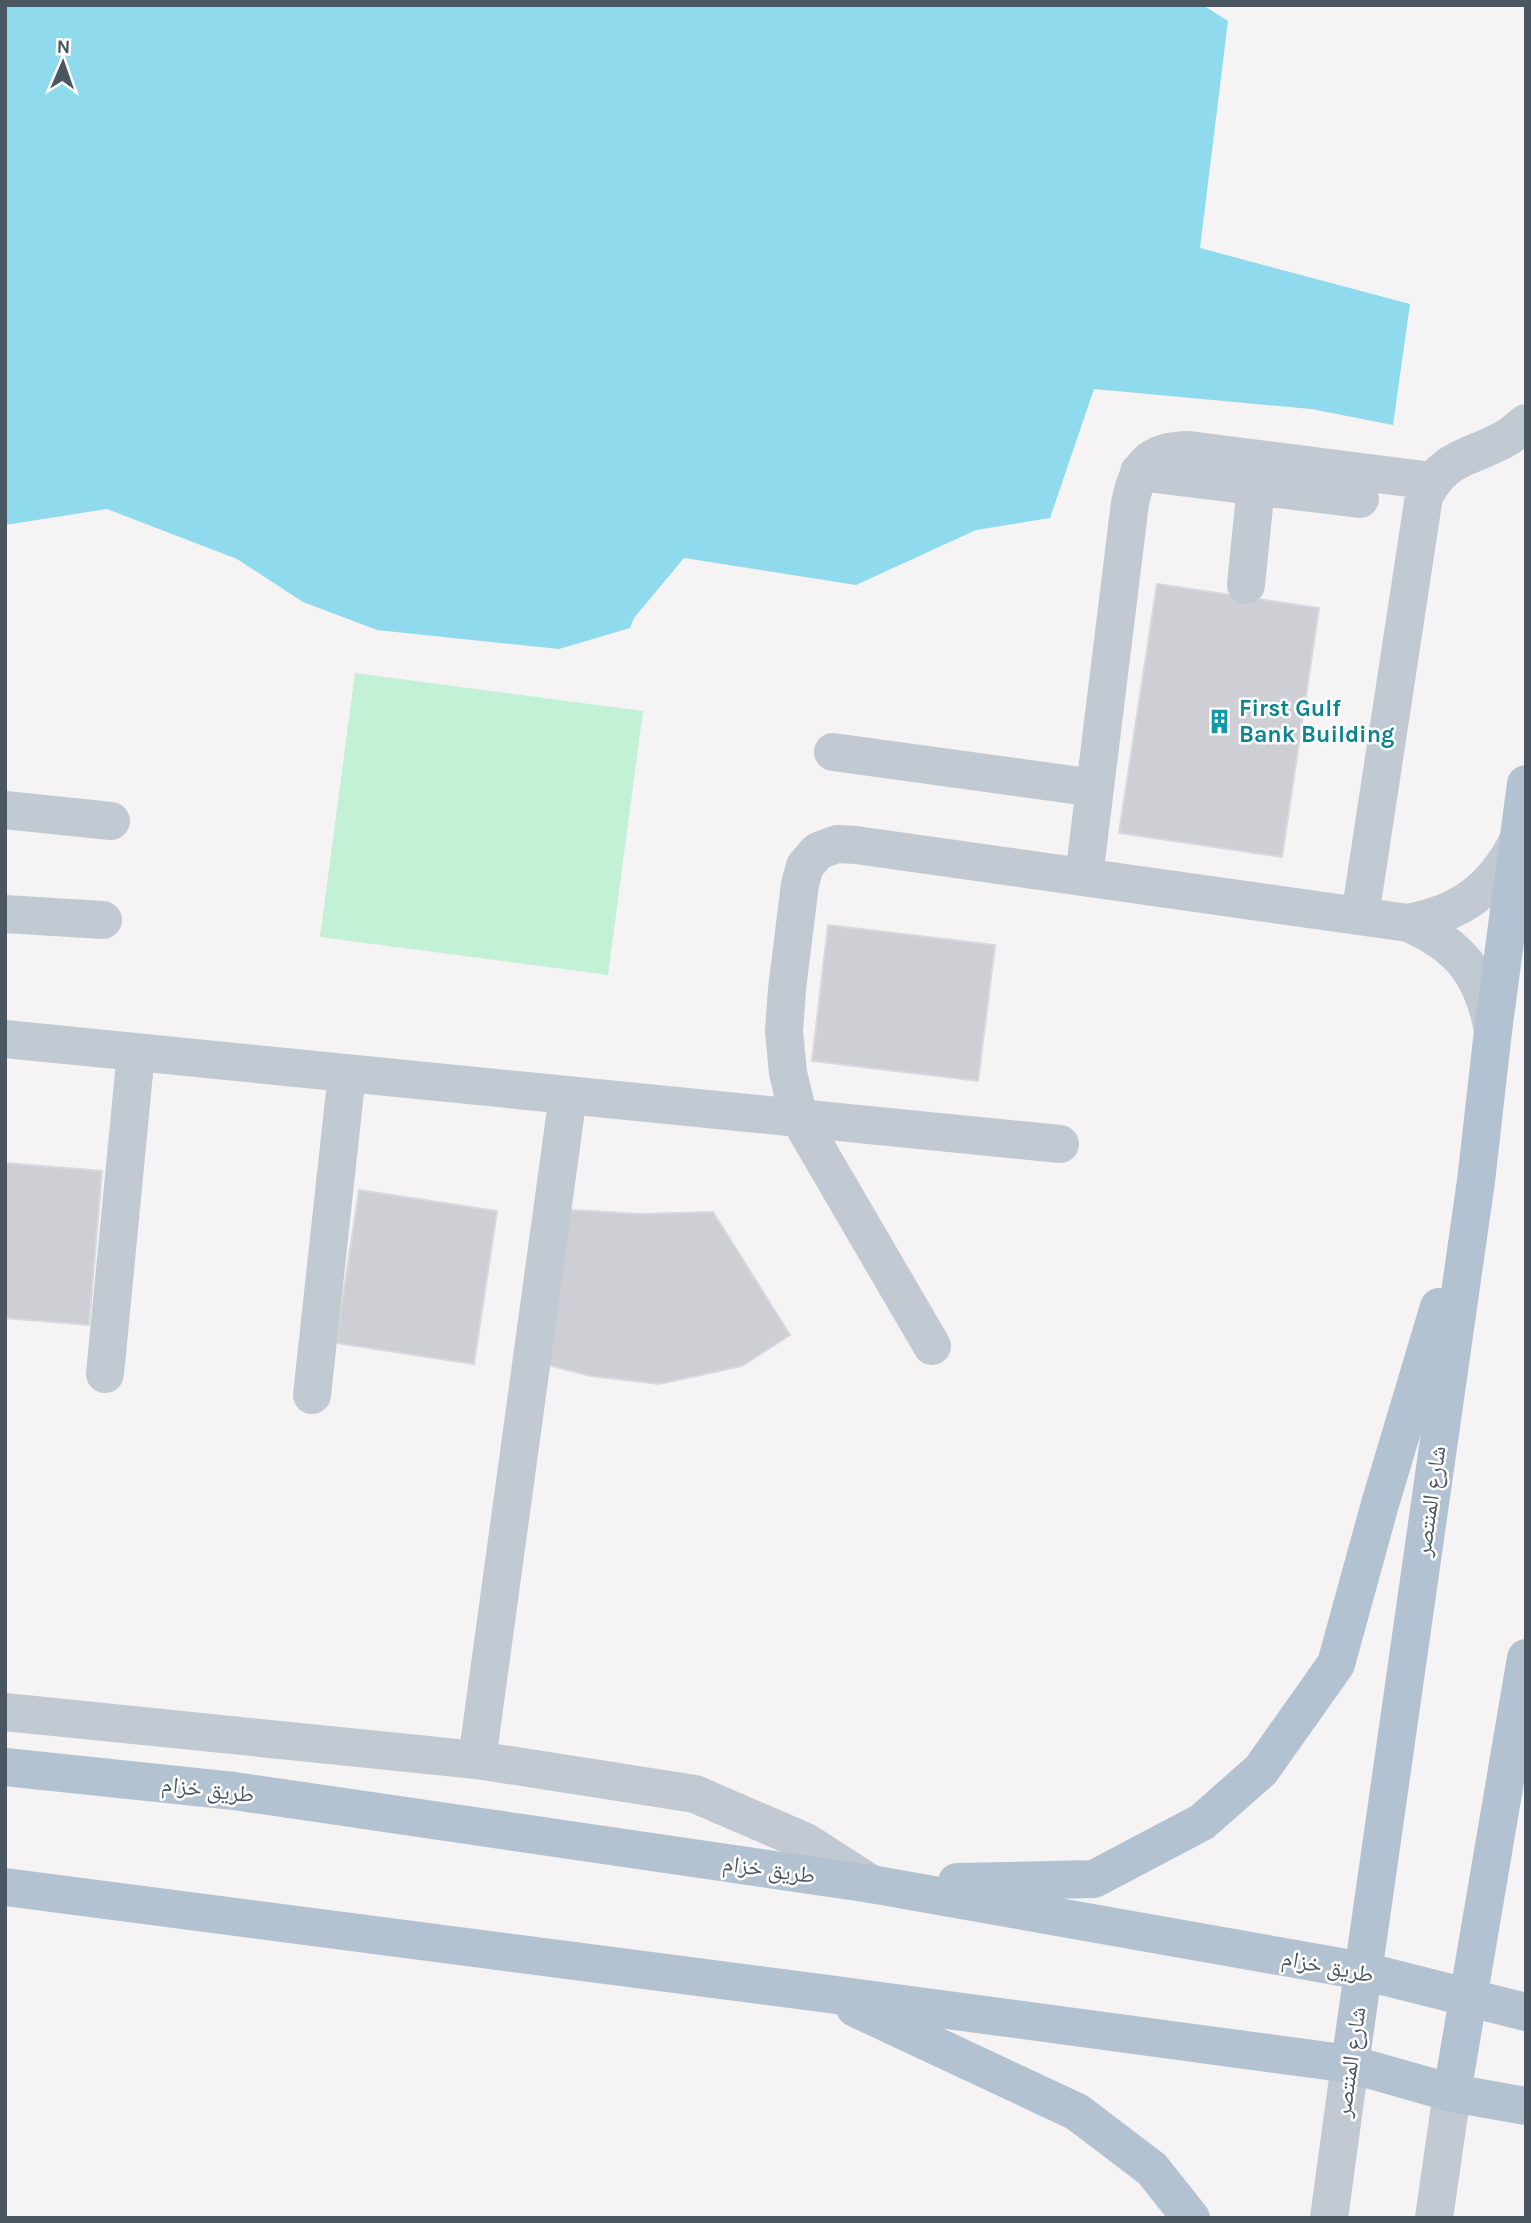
<svg xmlns="http://www.w3.org/2000/svg" width="1531" height="2223" font-family="Karla,'Noto Naskh Arabic',sans-serif">
<rect width="100%" height="100%" fill="#f5f3f3"/>
<!-- green -->
<path fill="#c3f1d5" d="M 355,673 L 643,711 L 608,975 L 320,937 Z"/>
<!-- water -->
<path fill="#90daee" d="M 5,5 L 1203,5 L 1228,21 L 1200,248 L 1410,304 L 1393,425 L 1311,409 L 1094,389 L 1050,518 L 976,530 L 856,585 L 684,558 L 634,618 L 630,628 L 559,649 L 377,630 L 303,602 L 237,559 L 107,509 L 5,525 Z"/>
<!-- building -->
<path fill="#cdcfd5" stroke="#d7d9de" stroke-width="2" d="M 1157,584 L 1319,608 L 1282,857 L 1119,833 Z
M 828,925 L 995,945 L 978,1081 L 812,1061 Z
M 5,1163 L 102,1171 L 89,1325 L 5,1318 Z
M 359,1190 L 497,1211 L 474,1364 L 336,1343 Z
M 571,1210 L 641,1214 L 713,1212 L 790,1335 L 742,1366 L 659,1384 L 591,1376 L 544,1364 Z"/>
<g fill="none" stroke-linecap="round" stroke-linejoin="round">
<!-- minor -->
<path stroke="#c1cad2" stroke-width="38" d="M 1139,472 L 1360,499
M 1246,585 L 1256,486
M 833,752 L 1095,788
M 5,810 L 111,821
M 1084,877 L 1130,503 C 1138,466 1149,450 1189,450 L 1432,481
M 5,914 L 103,920
M 1360,916 L 1424,496 C 1447,453 1472,459 1508,437 C 1515,433 1520,427 1526,423
M 1408,923 C 1461,913 1493,890 1518,841
M 5,1039 L 1060,1144
M 932,1346 L 799,1118 L 788,1073 L 784,1031 L 787,989 L 800,884 L 805,866 L 818,851 L 837,844 L 856,845 L 1408,923 C 1460,945 1483,975 1493,1031
M 105,1374 L 136,1052
M 312,1395 L 347,1073
M 5,1712 L 477,1760 L 695,1794 L 806,1842 L 871,1884
M 477,1760 L 568,1095
M 1329,2218 L 1350,2064
M 1434,2218 L 1452,2093"/>
<!-- major -->
<path stroke="#b3c2d1" stroke-width="38" d="M 5,1767 L 234,1791 L 871,1884 L 1363,1971 L 1526,2012
M 957,1882 L 1094,1879 L 1202,1822 L 1261,1770 L 1336,1664 L 1380,1504 L 1439,1307
M 5,1887 L 821,1993 L 1350,2064 L 1452,2093 L 1526,2106
M 855,2008 L 1077,2112 L 1152,2169 L 1191,2218
M 1350,2064 L 1476,1181 L 1493,1031 L 1526,784
M 1452,2093 L 1526,1658"/>
</g>
<!-- icons -->
<defs>
<symbol id="building-bare" viewBox="-9 -9 18 18"><path d="M-4-6H4V6H1V3H-1V6H-4ZM-2.5-4.3h1.7v1.8h-1.7ZM.8-4.3h1.7v1.8H.8ZM-2.5-1h1.7V.8h-1.7ZM.8-1h1.7V.8H.8Z" fill="#0f9aa8" stroke="#fff" stroke-width="2.5" paint-order="stroke"/></symbol>
</defs>
<g fill-rule="evenodd">
<use href="#building-bare" x="1202" y="704" width="35" height="35"/>
</g>
<g text-anchor="middle" stroke-width="5" stroke-linejoin="round" paint-order="stroke">
<!-- culture labels -->
<g font-size="23" font-weight="bold" fill="#0d838f" stroke="#fff" text-anchor="start">
<text x="1239" y="716">First Gulf<tspan x="1239" dy="26">Bank Building</tspan></text>
</g>
<!-- street labels -->
<g font-size="23" fill="#4a5661" stroke="#fff">
<text transform="translate(1430 1501) rotate(-82)" y="8">شارع المنتصر</text>
<text transform="translate(208 1789) rotate(7)" y="8">طريق خزام</text>
<text transform="translate(769 1869) rotate(8)" y="8">طريق خزام</text>
<text transform="translate(1328 1966) rotate(11)" y="8">طريق خزام</text>
<text transform="translate(1350 2062) rotate(-82)" y="8">شارع المنتصر</text>
</g>
</g>
<!-- border -->
<rect width="1531" height="2223" fill="none" stroke="#4a5661" stroke-width="14"/>
<!-- north arrow -->
<g transform="translate(63 63) rotate(2)" stroke="#ffffff" stroke-width="5" paint-order="stroke">
<path d="M0-5L12 26L0 18L-12 26Z" fill="#4a5661"/>
<text y="-10" font-size="19" font-weight="bold" text-anchor="middle" fill="#4a5661">N</text>
</g>
</svg>
